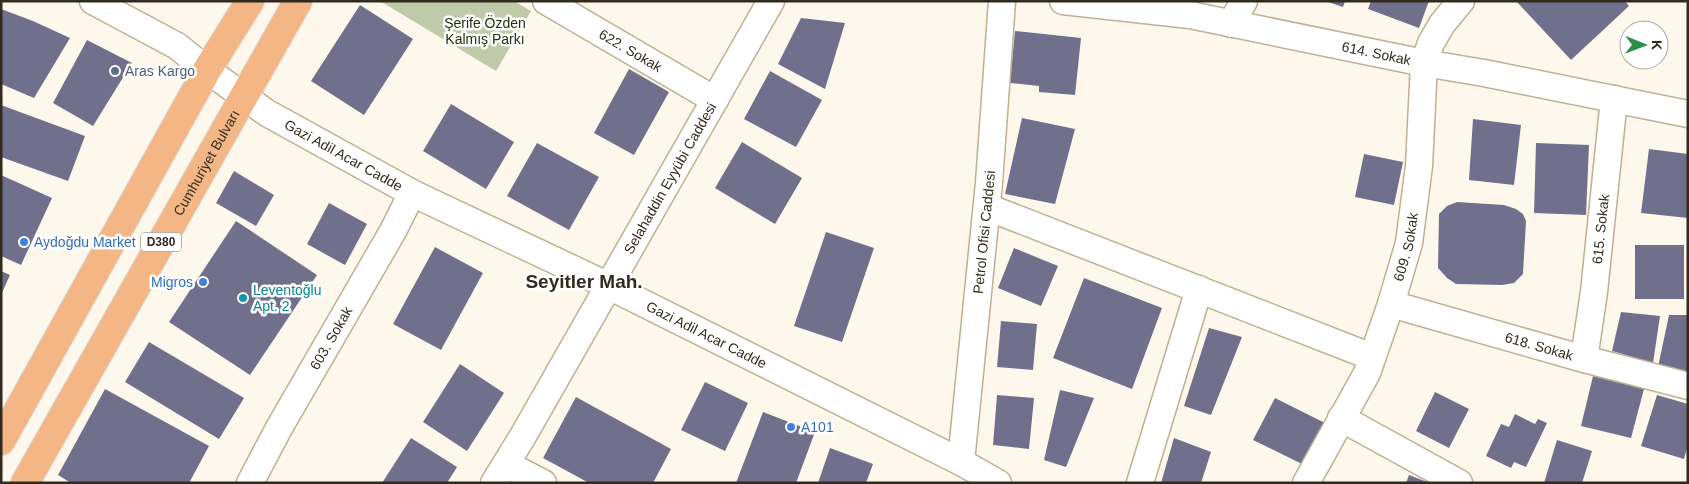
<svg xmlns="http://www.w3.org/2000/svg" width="1689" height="484" font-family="Arial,sans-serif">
<rect width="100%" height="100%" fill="#fef8ec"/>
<!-- green -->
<path fill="#becaa8" d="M 380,1 L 514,1 L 531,11 L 496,71 Z"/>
<!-- building -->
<path fill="#71708c" d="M 1325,1 L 1345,1 L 1343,7 Z
M 1371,1 L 1429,1 L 1419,28 L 1368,9 Z
M 1516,1 L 1625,1 L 1629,6 L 1571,60 Z
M 360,5 L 413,39 L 364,115 L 311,81 Z
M 1,9 L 33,21 L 70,38 L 34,98 L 1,84 Z
M 801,18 L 845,23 L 825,89 L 778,64 Z
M 1015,31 L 1081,38 L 1075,95 L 1039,92 L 1039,86 L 1010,83 Z
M 87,40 L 132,63 L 93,126 L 53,103 Z
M 629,69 L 669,92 L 634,155 L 594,133 Z
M 770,71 L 822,100 L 796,147 L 744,119 Z
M 451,104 L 514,142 L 486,189 L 423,151 Z
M 1,105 L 85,136 L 68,181 L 1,157 Z
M 1022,118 L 1075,129 L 1055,204 L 1005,194 Z
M 1473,119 L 1521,125 L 1514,185 L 1469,180 Z
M 742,142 L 802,178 L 775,224 L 715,188 Z
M 537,143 L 599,177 L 569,230 L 507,196 Z
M 1536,143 L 1589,145 L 1586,215 L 1534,213 Z
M 1649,149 L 1688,154 L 1688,218 L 1641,213 Z
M 1364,154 L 1403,162 L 1394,205 L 1355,197 Z
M 234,171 L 274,195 L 256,226 L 216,203 Z
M 1,175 L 52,198 L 21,265 L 1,256 Z
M 1457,202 L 1504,205 L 1516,209 L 1523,214 L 1526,221 L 1523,274 L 1514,283 L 1502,285 L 1456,284 L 1447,278 L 1438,268 L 1439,214 L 1447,206 Z
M 329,203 L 367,224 L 345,265 L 307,244 Z
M 236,221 L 317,275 L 250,375 L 169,322 Z
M 826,232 L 874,248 L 842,342 L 794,326 Z
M 1635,245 L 1684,245 L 1684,299 L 1635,299 Z
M 435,247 L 483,273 L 441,350 L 393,324 Z
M 1014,248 L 1058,266 L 1041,306 L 998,288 Z
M 1,271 L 10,275 L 1,295 Z
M 1084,278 L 1162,308 L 1132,389 L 1053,358 Z
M 1621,312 L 1660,316 L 1653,363 L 1612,351 Z
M 1669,315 L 1688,315 L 1688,376 L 1658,367 Z
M 1001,321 L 1037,324 L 1033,370 L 997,367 Z
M 1209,328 L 1242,337 L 1211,415 L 1184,406 Z
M 149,342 L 244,398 L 219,439 L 125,382 Z
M 460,364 L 504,393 L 467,451 L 423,422 Z
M 1593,376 L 1644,389 L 1631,438 L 1581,426 Z
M 705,382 L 748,403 L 725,451 L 681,430 Z
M 105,389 L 209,446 L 189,483 L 71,483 L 58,475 Z
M 1060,390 L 1094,398 L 1066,467 L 1044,460 Z
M 1435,392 L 1469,409 L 1449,448 L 1416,431 Z
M 997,395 L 1034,398 L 1029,449 L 993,445 Z
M 1657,395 L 1688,404 L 1688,445 L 1684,459 L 1641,446 Z
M 576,397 L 671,449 L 653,483 L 589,483 L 543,458 Z
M 1275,398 L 1325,423 L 1304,465 L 1253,440 Z
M 763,412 L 815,432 L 796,483 L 736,483 Z
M 1515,414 L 1535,424 L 1538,419 L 1547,423 L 1526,467 L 1514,462 L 1511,468 L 1486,456 L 1501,424 L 1509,427 Z
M 411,438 L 457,467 L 447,483 L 382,483 Z
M 1174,438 L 1211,452 L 1201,483 L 1161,483 Z
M 1557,440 L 1592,451 L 1582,483 L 1544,483 Z
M 830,448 L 873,464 L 866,483 L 818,483 Z
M 1409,475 L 1430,483 L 1406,483 Z"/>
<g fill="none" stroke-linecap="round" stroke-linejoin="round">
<defs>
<g id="minor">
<path id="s1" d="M 93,1 L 177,46 L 207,70 L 267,113 L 412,193 L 609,286 L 961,462 L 998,483"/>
<path id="s2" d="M 546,1 L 715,100"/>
<path id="s3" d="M 1063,1 L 1190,15 L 1424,63 L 1484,73 L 1688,114"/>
<path d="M 1231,24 L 1244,1"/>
<path d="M 987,207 L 1372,357"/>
<path id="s4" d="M 1391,304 L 1584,359 L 1688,386"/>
<path id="s5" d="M 1584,359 L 1594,292 L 1614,99"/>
<path d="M 1341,418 L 1459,483"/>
<path id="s6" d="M 961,462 L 989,183 L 1002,1"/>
<path d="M 506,464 L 543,483"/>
<path id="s7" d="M 250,483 L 279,428 L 393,231 L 412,193"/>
<path id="s8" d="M 494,483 L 523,436 L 771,1"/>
<path d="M 1140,483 L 1199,289"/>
<path id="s9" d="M 1306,483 L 1367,373 L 1391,304 L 1409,243 L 1419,166 L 1424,63 L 1431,43 L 1442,24 L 1461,1"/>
</g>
<g id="major">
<path d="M 1,441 L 207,70 L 250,1"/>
<path id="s10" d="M 25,483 L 298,1"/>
</g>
</defs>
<!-- minor casing -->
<use href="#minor" stroke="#bfb093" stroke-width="29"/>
<!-- major casing -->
<use href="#major" stroke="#dad9d7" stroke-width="30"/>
<!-- minor -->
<use href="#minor" stroke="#fff" stroke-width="26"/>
<!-- major -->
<use href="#major" stroke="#f4b684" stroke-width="28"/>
</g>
<!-- markers -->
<circle fill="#5c6f8a" stroke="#fff" stroke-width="2" cx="115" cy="71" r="5"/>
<g fill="#3f7fe0" stroke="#fff" stroke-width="2">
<circle cx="24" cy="242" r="5"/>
<circle cx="203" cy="282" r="5"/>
<circle cx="791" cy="427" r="5"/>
</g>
<circle fill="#0f9aa8" stroke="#fff" stroke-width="2" cx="243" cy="298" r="5"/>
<g text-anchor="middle" stroke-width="5" stroke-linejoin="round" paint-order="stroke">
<!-- shield labels -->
<rect fill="#fff" stroke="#6f6b62" stroke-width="1" x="141" y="232.5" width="40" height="19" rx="4"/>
<g font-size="12" font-weight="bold" fill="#312b1f">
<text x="161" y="246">D380</text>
</g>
<!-- park labels -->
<g font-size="14" fill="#26300a" stroke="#fff">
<text x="485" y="28">Şerife Özden<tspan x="485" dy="16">Kalmış Parkı</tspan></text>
</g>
<!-- street labels -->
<g font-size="14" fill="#312b1f" stroke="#fff">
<text dy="5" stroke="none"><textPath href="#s2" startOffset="98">622. Sokak</textPath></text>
<text dy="5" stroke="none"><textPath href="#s3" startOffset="318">614. Sokak</textPath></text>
<text dy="5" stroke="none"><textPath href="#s1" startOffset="295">Gazi Adil Acar Cadde</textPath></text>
<text dy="5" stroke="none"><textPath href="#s10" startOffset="368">Cumhuriyet Bulvarı</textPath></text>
<text dy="5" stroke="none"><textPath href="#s8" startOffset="352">Selahaddin Eyyübi Caddesi</textPath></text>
<text dy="5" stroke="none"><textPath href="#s5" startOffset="131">615. Sokak</textPath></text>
<text dy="5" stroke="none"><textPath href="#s6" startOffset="231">Petrol Ofisi Caddesi</textPath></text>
<text dy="5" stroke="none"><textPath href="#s9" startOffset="258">609. Sokak</textPath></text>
<text dy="5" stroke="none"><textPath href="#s1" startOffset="700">Gazi Adil Acar Cadde</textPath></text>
<text dy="5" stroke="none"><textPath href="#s7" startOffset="166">603. Sokak</textPath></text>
<text dy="5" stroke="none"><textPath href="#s4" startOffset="154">618. Sokak</textPath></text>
</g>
<!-- service labels -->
<g font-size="14" fill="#4e5e75" stroke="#fff" text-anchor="start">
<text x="125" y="76">Aras Kargo</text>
</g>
<!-- shop labels -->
<g font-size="14" fill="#366cbe" stroke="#fff" text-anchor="start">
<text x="34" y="247">Aydoğdu Market</text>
<text x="193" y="287" text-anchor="end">Migros</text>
<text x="801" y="432">A101</text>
</g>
<!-- culture labels -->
<g font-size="14" fill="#0d838f" stroke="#fff" text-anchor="start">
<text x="253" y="295">Leventoğlu<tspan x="253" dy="16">Apt. 2</tspan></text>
</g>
<!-- district labels -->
<g font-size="19" font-weight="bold" fill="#312b1f" stroke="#fff">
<text x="584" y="288">Seyitler Mah.</text>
</g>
</g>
<!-- border -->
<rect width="1689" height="484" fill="none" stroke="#312b1f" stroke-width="5"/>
<!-- north arrow -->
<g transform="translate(1644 45) rotate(91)"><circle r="24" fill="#ffffff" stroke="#adaaa5"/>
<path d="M0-4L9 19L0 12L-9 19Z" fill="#299147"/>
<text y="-8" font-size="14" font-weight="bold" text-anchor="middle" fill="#312b1f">K</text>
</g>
</svg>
